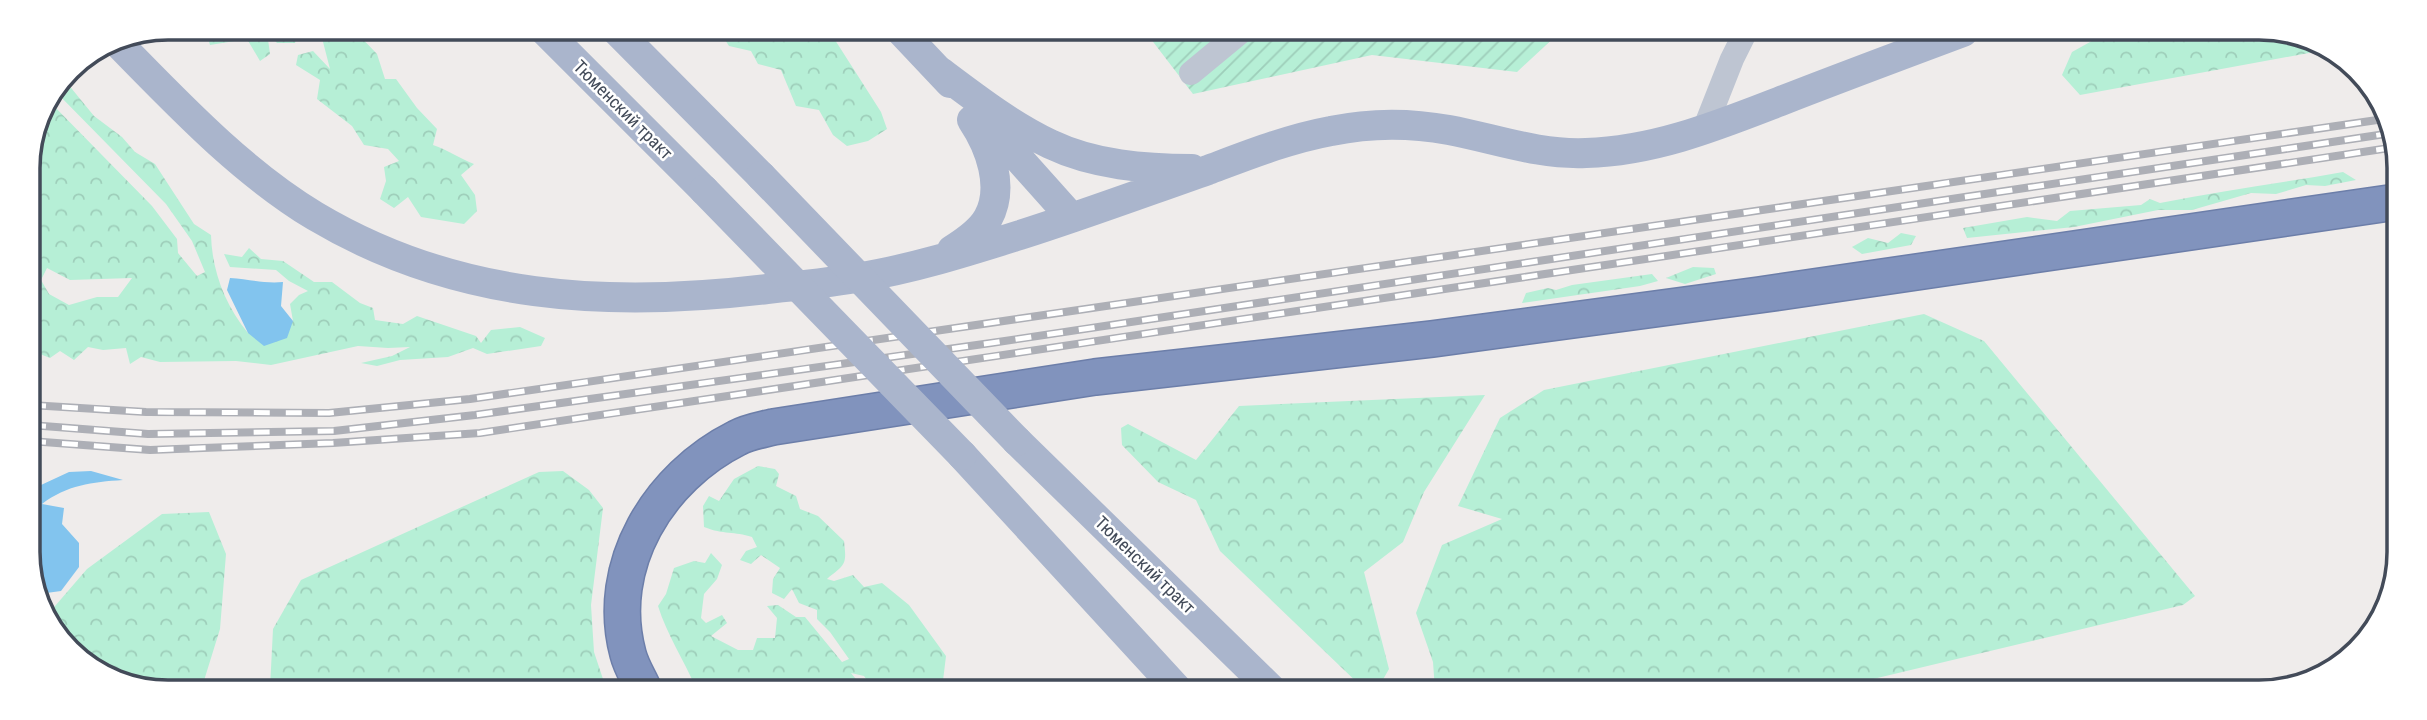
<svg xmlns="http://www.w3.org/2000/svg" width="2427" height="720" font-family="'Roboto Condensed',sans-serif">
<defs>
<pattern id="forest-crowns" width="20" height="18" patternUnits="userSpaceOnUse" patternTransform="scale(1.75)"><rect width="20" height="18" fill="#b6efd6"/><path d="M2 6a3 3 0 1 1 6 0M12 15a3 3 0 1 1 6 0" fill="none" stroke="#9eceba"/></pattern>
<pattern id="garden-furrows" width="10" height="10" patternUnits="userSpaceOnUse" patternTransform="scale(1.75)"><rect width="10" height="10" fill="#b6efd6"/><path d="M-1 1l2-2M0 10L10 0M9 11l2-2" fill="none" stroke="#9eceba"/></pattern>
</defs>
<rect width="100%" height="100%" fill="#efeceb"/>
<!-- forest -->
<path fill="url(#forest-crowns)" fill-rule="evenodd" d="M 305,28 L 299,32 L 295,43 L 277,43 L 267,32 L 270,54 L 260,61 L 247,39 L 210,45 L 205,29 Z
M 310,28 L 351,28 L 355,31 L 377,54 L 385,79 L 396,79 L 417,108 L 437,129 L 433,145 C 448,150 459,158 474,164 L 461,175 L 475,195 L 477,211 L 464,224 L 421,217 L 408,197 L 394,208 L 380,199 L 386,181 L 384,167 L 399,161 L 388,149 L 364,145 L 352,126 L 317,99 L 320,80 L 296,65 L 298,55 L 313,51 L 330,69 L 322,38 Z
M 718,29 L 828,29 L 881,112 L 887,129 L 868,141 L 847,146 L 833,135 L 819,110 L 796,106 L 781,70 L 758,64 L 751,51 L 729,46 Z
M 2108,32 L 2295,33 L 2325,50 L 2080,95 L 2062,75 L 2072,52 Z
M 63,78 L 94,116 L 122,137 L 135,152 L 155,164 L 194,224 L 211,235 C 212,271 225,305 248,333 L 293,321 L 290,304 L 299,295 L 308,291 L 289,281 L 276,270 L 230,267 L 224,254 L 242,257 L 249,248 L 261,259 L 283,261 L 314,282 L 332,282 L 360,303 L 373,308 L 375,320 L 403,324 L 417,316 L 476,336 L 481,343 L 491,330 L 520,327 L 545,338 L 541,346 L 487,354 L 473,348 L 448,357 L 400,360 L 377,366 L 361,363 L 392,356 L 410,347 L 388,348 L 358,346 L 271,365 L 236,361 L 160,362 L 141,357 L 130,364 L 126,348 L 103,350 L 88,347 L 74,360 L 60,351 L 50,358 L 35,352 L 29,342 L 28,159 L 39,114 L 48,100 L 152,206 L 177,239 L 178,253 L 197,276 L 205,272 L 192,241 L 166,204 L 55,91 ZM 47,268 L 70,280 L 132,278 L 118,297 L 97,297 L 69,305 L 49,294 L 41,280 Z
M 2343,172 L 2356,180 L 2325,186 L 2306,185 L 2276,194 L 2251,193 L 2192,210 L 2158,210 L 2074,227 L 1967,238 L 1963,228 L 2027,217 L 2057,221 L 2070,211 L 2141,205 L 2150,199 L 2160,203 C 2221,191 2282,183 2343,172 Z
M 1901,233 L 1916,236 L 1911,245 L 1862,254 L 1852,247 L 1868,238 L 1888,243 Z
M 1693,267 L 1714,268 L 1716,274 L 1685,284 L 1666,278 Z
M 1652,274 L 1658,281 L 1640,286 L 1522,303 L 1526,293 L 1548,288 L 1556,290 L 1572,285 Z
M 1924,314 L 1984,341 L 2195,596 L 2183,605 L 1823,691 L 1435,690 L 1433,662 L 1416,613 L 1442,545 L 1502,519 L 1458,506 L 1500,418 L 1544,390 Z
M 1485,395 L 1424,492 L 1403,542 L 1364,572 L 1389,669 L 1377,690 L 1365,690 L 1220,551 L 1196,500 L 1158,482 L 1122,445 L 1121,428 L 1128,424 L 1196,460 L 1239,406 Z
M 758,466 L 775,469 L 779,474 L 776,486 L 796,496 L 800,509 L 818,516 L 844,541 C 847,566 845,564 827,579 L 834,581 L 853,575 L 864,587 L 882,583 L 909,605 L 946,656 L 942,689 L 873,689 L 864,676 L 851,673 L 864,689 L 696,688 C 684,660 667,635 658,606 L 666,594 L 674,568 L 694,561 L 705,563 L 711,553 L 722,565 L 717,579 L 704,594 L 701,618 L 706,623 L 722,615 L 727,623 L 711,636 L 738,650 L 753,650 L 757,638 L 775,638 L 777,618 L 767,606 L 778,605 L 796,617 L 805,617 L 842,662 L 849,659 L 830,632 L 817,619 L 817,610 L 799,603 L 792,589 L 784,599 L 772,593 L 773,579 L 780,568 L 761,555 L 751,564 L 740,560 L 746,551 L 757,547 L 752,537 C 734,531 724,535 704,527 L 703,506 L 709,496 L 719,501 L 734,479 Z
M 563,471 L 589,490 L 603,508 L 591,605 L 594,652 L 606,688 L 270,688 L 273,629 L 301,580 L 539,472 Z
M 209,512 L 226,554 L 220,629 L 202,687 L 132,687 L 69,651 L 49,613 L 87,569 L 162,514 Z"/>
<!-- garden -->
<path fill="url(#garden-furrows)" d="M 1144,30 L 1561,31 L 1517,72 L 1372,55 L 1193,94 Z"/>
<!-- water -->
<path fill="#82c4ee" d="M 230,278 C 249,279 265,284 283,282 L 281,306 L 293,321 L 287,338 L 264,346 L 248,333 L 227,290 Z
M 91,471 L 123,480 C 92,482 67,485 42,504 L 64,508 L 62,524 L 79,543 L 79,567 L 61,591 L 39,594 L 31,579 L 30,500 L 36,497 L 41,485 L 69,472 Z"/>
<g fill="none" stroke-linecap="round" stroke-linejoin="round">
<defs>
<path id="highway" d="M 643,688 C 638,677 631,666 628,654 C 604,565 659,477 737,438 C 748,432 761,430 773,427 L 1095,377 L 1432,339 L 1759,295 L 2396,202"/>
</defs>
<!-- highway casing -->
<use href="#highway" stroke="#6c7ea9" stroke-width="38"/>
<!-- minor -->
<path stroke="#bec5d2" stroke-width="24" d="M 1191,73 L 1243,30
M 1704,130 L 1732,59 L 1746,31"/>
<!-- major -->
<path stroke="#aab5cc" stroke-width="30" d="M 543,29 L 704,190
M 615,29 L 761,176
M 900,30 L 950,83
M 114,39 C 176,102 239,170 315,216 C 456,300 609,308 767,289 C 797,286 827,283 856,278 C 912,269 966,252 1020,235 C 1083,215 1145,192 1208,170 C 1248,155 1288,139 1331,131 C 1369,123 1411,123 1449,130 C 1496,139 1539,155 1586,153 C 1657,151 1721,124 1786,99 C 1845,76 1904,54 1963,32
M 938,70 C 974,97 1010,125 1050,144 C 1094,165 1145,169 1192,169
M 979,114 L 1071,217
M 952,250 C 965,242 980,232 988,218 C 1005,187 990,147 972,120
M 1017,441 L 1272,690
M 962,455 L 1177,689"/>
<!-- highway -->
<use href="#highway" stroke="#8193bd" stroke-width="35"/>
<defs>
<path id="rail" d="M 30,405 L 146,412 L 329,413 L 470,399 L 2384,119
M 30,425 L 148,434 L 334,431 L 475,415 L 991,343 L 2392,133
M 30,441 L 150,450 L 333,443 L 480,433 L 2396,147"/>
</defs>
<!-- rail casing -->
<use href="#rail" stroke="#adafb6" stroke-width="8"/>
<!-- rail -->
<use href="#rail" stroke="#fff" stroke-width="5" stroke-dasharray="16" stroke-linecap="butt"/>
<!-- major-bridge -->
<path stroke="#aab5cc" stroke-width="30" d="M 761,176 L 1017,441
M 704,190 L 962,455"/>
</g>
<g text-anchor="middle" stroke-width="5" stroke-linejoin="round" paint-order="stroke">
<!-- street labels -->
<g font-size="18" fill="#434b59" stroke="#fff">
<text transform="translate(623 110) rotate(45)" y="6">Тюменский тракт</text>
<text transform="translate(1145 565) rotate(44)" y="6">Тюменский тракт</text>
</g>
</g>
<!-- crop -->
<path d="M0 0H2427V720H0ZM168 40H2259A128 128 0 0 1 2387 168V552A128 128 0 0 1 2259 680H168A128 128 0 0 1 40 552V168A128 128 0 0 1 168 40Z" fill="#fff" fill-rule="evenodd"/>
<path fill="none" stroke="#434b59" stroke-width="3.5" d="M168 40H2259A128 128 0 0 1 2387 168V552A128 128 0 0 1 2259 680H168A128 128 0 0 1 40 552V168A128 128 0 0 1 168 40Z"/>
</svg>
